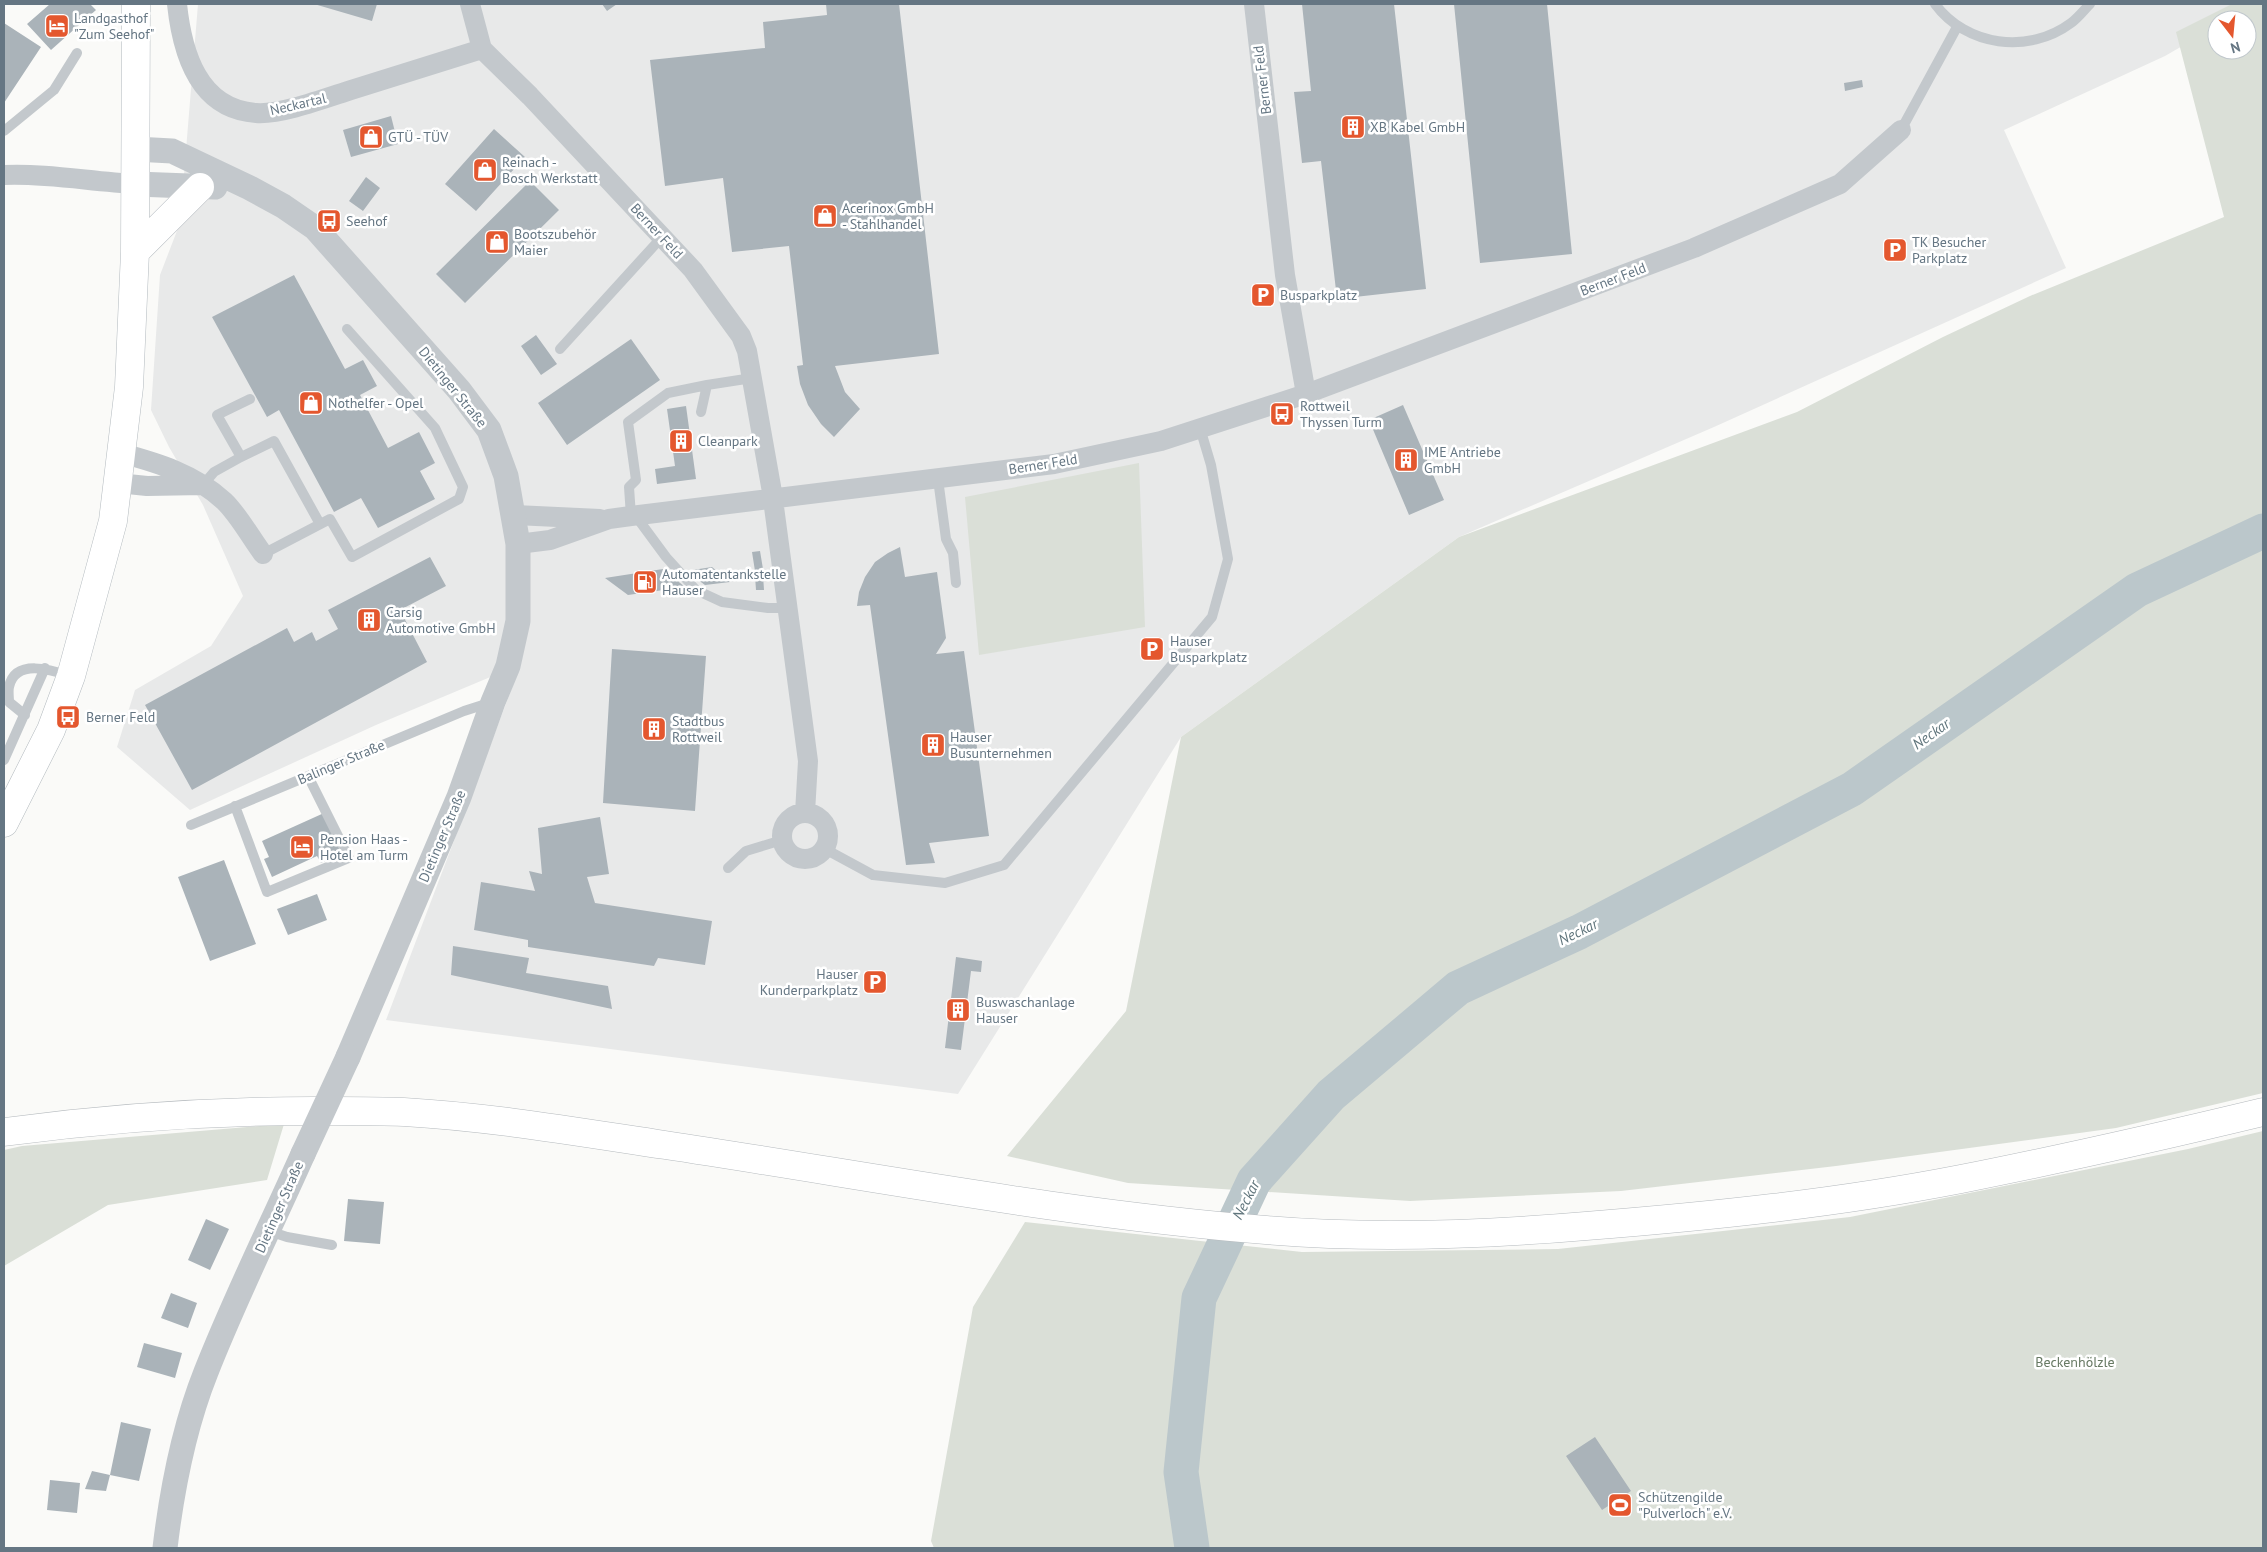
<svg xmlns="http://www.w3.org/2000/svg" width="2267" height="1552" font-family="'PT Sans',sans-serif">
<rect width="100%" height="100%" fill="#fafaf8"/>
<!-- built -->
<path fill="#e8e9e9" d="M 198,4 L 2233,4 L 2217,20 L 2217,26 L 2165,56 L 2004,130 L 2066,268 L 1714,427 L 1459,537 L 1181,737 L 958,1094 L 386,1020 L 521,664 L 376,725 L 190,810 L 117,747 L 135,690 L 211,646 L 243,596 L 203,505 L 169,447 L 151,410 L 160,275 L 180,223 Z"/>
<!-- green -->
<path fill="#dadfd7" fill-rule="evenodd" d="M 2232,4 L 2263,4 L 2263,1093 L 2116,1128 L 1836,1166 L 1621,1191 L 1410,1201 L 1128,1183 L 1007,1156 L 1126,1011 L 1181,737 L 1459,537 L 1797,412 L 1943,337 L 2030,296 L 2224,217 L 2176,32 ZM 2217,20 L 2247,20 L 2247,50 L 2217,50 Z
M 1139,463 L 1145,627 L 979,655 L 965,497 Z
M 284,1124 L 267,1180 L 108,1205 L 4,1266 L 4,1150 L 22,1146 Z
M 2263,1131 L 2263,1548 L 934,1548 L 931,1541 L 973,1307 L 1025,1222 L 1302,1252 L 1558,1249 L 1850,1217 L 2188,1149 Z"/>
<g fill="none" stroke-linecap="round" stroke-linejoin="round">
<!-- river -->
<path stroke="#bbc7cb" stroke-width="35" d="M 1192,1548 L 1181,1472 L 1199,1298 L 1254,1181 L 1331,1095 L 1458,988 L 1579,932 L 1852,789 L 2137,590 L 2263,531"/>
</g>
<!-- building -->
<path fill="#aab3b9" d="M 50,4 L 90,4 L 96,10 L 51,50 L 27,24 Z
M 314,4 L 377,4 L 372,21 Z
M 602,4 L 617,4 L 607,11 Z
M 826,4 L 899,4 L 939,354 L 835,366 L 845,392 L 860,409 L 834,437 L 821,424 L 808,405 L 800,384 L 797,366 L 803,365 L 789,246 L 732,252 L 723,178 L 665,186 L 650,60 L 765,48 L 763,22 L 827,15 Z
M 1302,4 L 1394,4 L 1426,289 L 1337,299 L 1321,161 L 1302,163 L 1294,92 L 1311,91 Z
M 1454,4 L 1547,4 L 1572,254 L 1480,263 Z
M 4,23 L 41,47 L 4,103 Z
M 1862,80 L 1863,87 L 1845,91 L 1844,83 Z
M 391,116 L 398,144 L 351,157 L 343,130 Z
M 494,129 L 525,157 L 476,211 L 445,184 Z
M 366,177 L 380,188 L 363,211 L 349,201 Z
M 530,181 L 559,210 L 465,303 L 436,274 Z
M 294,275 L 345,369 L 363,360 L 377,386 L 360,395 L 388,448 L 419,432 L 435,463 L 420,471 L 435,499 L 378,528 L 361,498 L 334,512 L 279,410 L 267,417 L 212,317 Z
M 536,335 L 557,364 L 541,375 L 521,346 Z
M 631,339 L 660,380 L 567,445 L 538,403 Z
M 1403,405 L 1444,500 L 1409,515 L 1369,420 Z
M 686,406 L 696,479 L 657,484 L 655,469 L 675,466 L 667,409 Z
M 900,547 L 905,577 L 937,572 L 946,638 L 936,654 L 964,651 L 989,836 L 929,843 L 935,863 L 906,865 L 870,605 L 857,606 L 859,592 L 865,577 L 875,562 L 888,553 Z
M 760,551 L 763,569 L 755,571 L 752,552 Z
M 430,557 L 446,586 L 400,610 L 427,662 L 192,790 L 145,705 L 287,628 L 294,642 L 312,632 L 316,641 L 338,629 L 328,610 Z
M 712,567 L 730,582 L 705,585 L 686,571 Z
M 663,569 L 685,587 L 628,595 L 605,578 Z
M 763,575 L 764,590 L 756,590 L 755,576 Z
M 612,649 L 706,656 L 695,811 L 603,803 Z
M 324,813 L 342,853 L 321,863 L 317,856 L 272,877 L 264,859 L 269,857 L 262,841 Z
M 600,817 L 609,874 L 587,877 L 595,903 L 712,921 L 705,965 L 658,958 L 654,966 L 528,947 L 528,940 L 474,930 L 481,882 L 535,891 L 529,871 L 542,874 L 538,828 Z
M 224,860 L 256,944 L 210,961 L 178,877 Z
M 317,894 L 327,920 L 288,935 L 277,909 Z
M 453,946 L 529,958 L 526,973 L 608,986 L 612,1009 L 451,975 Z
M 956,957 L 982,961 L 981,972 L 971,971 L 961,1050 L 945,1048 Z
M 348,1199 L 384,1202 L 380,1244 L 344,1241 Z
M 206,1219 L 229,1229 L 210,1270 L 188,1260 Z
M 171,1293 L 197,1303 L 188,1328 L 161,1318 Z
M 144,1343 L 182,1353 L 175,1378 L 137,1367 Z
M 121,1422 L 151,1429 L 139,1481 L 110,1475 Z
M 1595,1437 L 1631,1491 L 1602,1510 L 1566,1456 Z
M 92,1471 L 110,1475 L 106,1491 L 85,1489 Z
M 50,1480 L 80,1483 L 77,1513 L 47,1510 Z"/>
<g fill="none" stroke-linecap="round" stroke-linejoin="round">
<defs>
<path id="secondary" d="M 135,252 L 200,187
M 4,823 L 51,730 L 71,676 L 113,521 L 129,387 L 135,252 L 136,4"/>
<path id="primary" d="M 4,1132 C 114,1117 224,1110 335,1111 C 358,1111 381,1111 404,1112 C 491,1117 578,1132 665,1145 C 865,1175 1064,1214 1266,1230 C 1372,1239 1480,1235 1586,1226 C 1712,1216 1838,1203 1961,1179 C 2062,1159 2163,1136 2263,1112"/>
</defs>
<!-- secondary casing -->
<use href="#secondary" stroke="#b3babf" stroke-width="29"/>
<!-- primary casing -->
<use href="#primary" stroke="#b5babe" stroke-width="29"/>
<!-- service -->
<path stroke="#c3c8cc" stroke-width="10" d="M 1935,4 C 1966,46 2028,55 2071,23 C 2078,18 2084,10 2090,4
M 1901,130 L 1957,27
M 4,131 L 54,90 L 77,53
M 560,349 L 662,237
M 701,412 L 707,385 L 752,378
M 241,457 L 274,441 L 320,524
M 938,479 L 946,539 L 953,553 L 956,583
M 203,485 L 214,472 L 241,457 L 217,415 L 250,399
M 635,515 L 666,557 L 696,590 L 722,602 L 768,608 L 786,608
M 631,516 L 629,487 L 636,480 L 628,422 L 668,393 L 707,385
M 263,554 L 330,519 L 352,557 L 459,499 L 463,487 L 435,428 L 347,329
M 25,715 L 9,702 C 9,698 8,691 9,687 C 15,658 52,670 70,676
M 4,760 L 45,668
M 235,806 L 267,892 L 349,858 L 308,776
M 191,825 L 464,711 L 489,703
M 825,849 L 873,875 L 945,883 L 1004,865 L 1212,617 L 1228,559 L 1211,465 L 1200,428
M 728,868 L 746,851 L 782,840
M 269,1231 L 287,1237 L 332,1245"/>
<!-- minor -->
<path stroke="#c3c8cc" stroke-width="20" d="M 177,4 C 182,52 198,109 256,113 C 281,115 326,98 351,90 C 395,76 438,63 482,49
M 470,4 L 482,49 L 530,96 L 693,270 L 741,336 L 747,351 L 772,492 L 808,761 L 805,813
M 1254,4 L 1285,275 L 1306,394
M 4,175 C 48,173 92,182 136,184
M 121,453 C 158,463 195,474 224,501 C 238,514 251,538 263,554
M 118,483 L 147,486 L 203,485
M 515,515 L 600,519
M 518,544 L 550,540 L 609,519 L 631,516 L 1054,464 L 1161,441 L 1306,394 L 1694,248 L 1840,184 L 1901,130
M782 836a23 23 0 1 1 46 0a23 23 0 1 1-46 0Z"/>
<!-- tertiary -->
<path stroke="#c3c8cc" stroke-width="25" d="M 135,149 L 172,151 L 250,188 L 283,206 L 315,228 L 459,390 L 489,430 L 506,476 L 518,544 L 518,621 L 508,666 L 493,702 L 459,797 L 348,1057
M 136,184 L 215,187
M 165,1548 C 172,1489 184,1427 206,1372 C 235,1298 271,1226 303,1154"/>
<!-- secondary -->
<use href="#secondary" stroke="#fff" stroke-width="28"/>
<!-- primary -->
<use href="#primary" stroke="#fff" stroke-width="28"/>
<!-- tertiary-bridge -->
<path stroke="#c3c8cc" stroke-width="25" d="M 303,1154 L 348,1057"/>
</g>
<!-- icons -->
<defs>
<symbol id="hotel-square" viewBox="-11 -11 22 22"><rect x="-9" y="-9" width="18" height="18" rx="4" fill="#e4572e" stroke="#fff"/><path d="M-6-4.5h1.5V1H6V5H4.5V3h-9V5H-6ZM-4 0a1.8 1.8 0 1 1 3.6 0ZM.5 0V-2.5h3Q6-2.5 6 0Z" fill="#fff"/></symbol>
<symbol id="building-square" viewBox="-11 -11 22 22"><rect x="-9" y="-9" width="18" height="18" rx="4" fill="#e4572e" stroke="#fff"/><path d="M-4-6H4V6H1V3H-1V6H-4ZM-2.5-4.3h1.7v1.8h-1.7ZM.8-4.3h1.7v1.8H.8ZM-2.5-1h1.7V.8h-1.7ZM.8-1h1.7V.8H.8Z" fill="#fff"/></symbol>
<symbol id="shop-square" viewBox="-11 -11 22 22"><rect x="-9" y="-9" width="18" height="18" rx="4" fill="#e4572e" stroke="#fff"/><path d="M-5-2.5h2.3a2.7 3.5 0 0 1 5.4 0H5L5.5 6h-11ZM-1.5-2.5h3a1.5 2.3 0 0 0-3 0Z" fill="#fff"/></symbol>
<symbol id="bus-square" viewBox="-11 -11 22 22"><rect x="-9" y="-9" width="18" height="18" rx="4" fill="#e4572e" stroke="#fff"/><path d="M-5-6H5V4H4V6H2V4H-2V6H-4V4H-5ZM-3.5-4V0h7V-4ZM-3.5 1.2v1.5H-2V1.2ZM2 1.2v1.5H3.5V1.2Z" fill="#fff"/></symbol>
<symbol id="parking-square" viewBox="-11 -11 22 22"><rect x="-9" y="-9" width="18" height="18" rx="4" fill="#e4572e" stroke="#fff"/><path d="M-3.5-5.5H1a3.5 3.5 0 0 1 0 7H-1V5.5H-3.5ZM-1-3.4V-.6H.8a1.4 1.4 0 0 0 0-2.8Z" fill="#fff"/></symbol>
<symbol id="fuel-square" viewBox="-11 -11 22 22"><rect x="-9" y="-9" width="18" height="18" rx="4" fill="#e4572e" stroke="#fff"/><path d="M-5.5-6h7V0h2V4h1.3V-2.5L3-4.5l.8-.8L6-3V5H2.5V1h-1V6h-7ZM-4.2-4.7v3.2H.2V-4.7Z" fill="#fff"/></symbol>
<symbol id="stadium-square" viewBox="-11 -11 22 22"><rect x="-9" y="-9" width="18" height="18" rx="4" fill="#e4572e" stroke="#fff"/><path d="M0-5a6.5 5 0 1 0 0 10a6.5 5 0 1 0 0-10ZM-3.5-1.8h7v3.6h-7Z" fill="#fff"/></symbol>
</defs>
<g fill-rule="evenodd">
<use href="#hotel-square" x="43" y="12" width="28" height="28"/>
<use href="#building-square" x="1339" y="113" width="28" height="28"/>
<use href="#shop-square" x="357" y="123" width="28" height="28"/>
<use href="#shop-square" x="471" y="156" width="28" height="28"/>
<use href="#shop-square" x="811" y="202" width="28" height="28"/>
<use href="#bus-square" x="315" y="207" width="28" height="28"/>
<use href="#shop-square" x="483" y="228" width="28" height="28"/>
<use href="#parking-square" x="1881" y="236" width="28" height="28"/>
<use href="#parking-square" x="1249" y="281" width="28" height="28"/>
<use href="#shop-square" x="297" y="389" width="28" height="28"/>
<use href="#bus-square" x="1268" y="400" width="28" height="28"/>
<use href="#building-square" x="667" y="427" width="28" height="28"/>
<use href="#building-square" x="1392" y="446" width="28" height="28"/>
<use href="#fuel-square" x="631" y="568" width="28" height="28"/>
<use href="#building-square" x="355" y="606" width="28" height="28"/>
<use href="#parking-square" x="1138" y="635" width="28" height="28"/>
<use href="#bus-square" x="54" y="703" width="28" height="28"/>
<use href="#building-square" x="640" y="715" width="28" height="28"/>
<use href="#building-square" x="919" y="731" width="28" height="28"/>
<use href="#hotel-square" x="288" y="833" width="28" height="28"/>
<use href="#parking-square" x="861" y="968" width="28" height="28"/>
<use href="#building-square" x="944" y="996" width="28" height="28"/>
<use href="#stadium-square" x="1606" y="1491" width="28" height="28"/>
</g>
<g text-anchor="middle" stroke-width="5" stroke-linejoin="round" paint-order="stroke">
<!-- poi labels -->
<g font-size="14" fill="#657683" stroke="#fff" text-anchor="start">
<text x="74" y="23">Landgasthof<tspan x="74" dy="16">"Zum Seehof"</tspan></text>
<text x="1370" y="132">XB Kabel GmbH</text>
<text x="388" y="142">GTÜ - TÜV</text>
<text x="502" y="167">Reinach -<tspan x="502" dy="16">Bosch Werkstatt</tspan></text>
<text x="842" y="213">Acerinox GmbH<tspan x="842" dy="16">- Stahlhandel</tspan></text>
<text x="346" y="226">Seehof</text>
<text x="514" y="239">Bootszubehör<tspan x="514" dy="16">Maier</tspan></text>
<text x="1912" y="247">TK Besucher<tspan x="1912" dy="16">Parkplatz</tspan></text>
<text x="1280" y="300">Busparkplatz</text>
<text x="328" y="408">Nothelfer - Opel</text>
<text x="1300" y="411">Rottweil<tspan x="1300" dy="16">Thyssen Turm</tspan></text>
<text x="698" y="446">Cleanpark</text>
<text x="1424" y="457">IME Antriebe<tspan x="1424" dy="16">GmbH</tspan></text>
<text x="662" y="579">Automatentankstelle<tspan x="662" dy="16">Hauser</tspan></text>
<text x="386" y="617">Carsig<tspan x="386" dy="16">Automotive GmbH</tspan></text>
<text x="1170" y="646">Hauser<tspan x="1170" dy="16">Busparkplatz</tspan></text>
<text x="86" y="722">Berner Feld</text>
<text x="672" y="726">Stadtbus<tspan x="672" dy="16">Rottweil</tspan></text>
<text x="950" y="742">Hauser<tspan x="950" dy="16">Busunternehmen</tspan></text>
<text x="320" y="844">Pension Haas -<tspan x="320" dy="16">Hotel am Turm</tspan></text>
<text x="858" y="979" text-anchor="end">Hauser<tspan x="858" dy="16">Kunderparkplatz</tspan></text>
<text x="976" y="1007">Buswaschanlage<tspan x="976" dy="16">Hauser</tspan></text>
<text x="1638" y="1502">Schützengilde<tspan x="1638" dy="16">"Pulverloch" e.V.</tspan></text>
</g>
<!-- street labels -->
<g font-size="14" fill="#657683" stroke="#fff">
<text transform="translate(1262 80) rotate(-97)" y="5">Berner Feld</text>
<text transform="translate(298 104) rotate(-13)" y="5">Neckartal</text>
<text transform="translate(657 231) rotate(47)" y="5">Berner Feld</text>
<text transform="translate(1613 279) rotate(-21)" y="5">Berner Feld</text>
<text transform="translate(453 387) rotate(51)" y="5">Dietinger Straße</text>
<text transform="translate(1043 464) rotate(-9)" y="5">Berner Feld</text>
<text transform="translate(341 762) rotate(-23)" y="5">Balinger Straße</text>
<text transform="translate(442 836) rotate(-67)" y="5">Dietinger Straße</text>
<text transform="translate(279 1207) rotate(-66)" y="5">Dietinger Straße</text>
</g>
<!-- park labels -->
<g font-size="14" fill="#687a64" stroke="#fff">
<text x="2075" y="1367">Beckenhölzle</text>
</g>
<!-- water labels -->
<g font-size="15" font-style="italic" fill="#60757c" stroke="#fff">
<text transform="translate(1931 734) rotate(-35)" y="5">Neckar</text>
<text transform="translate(1578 932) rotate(-26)" y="5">Neckar</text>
<text transform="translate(1246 1200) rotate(-63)" y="5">Neckar</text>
</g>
</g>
<!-- border -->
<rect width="2267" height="1552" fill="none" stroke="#657683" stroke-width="10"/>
<!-- north arrow -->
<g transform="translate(2232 35) rotate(164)"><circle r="24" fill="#ffffff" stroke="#c1c8cd"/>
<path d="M0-4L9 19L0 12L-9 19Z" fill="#e4572e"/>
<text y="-8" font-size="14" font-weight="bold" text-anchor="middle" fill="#657683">N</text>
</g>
</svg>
